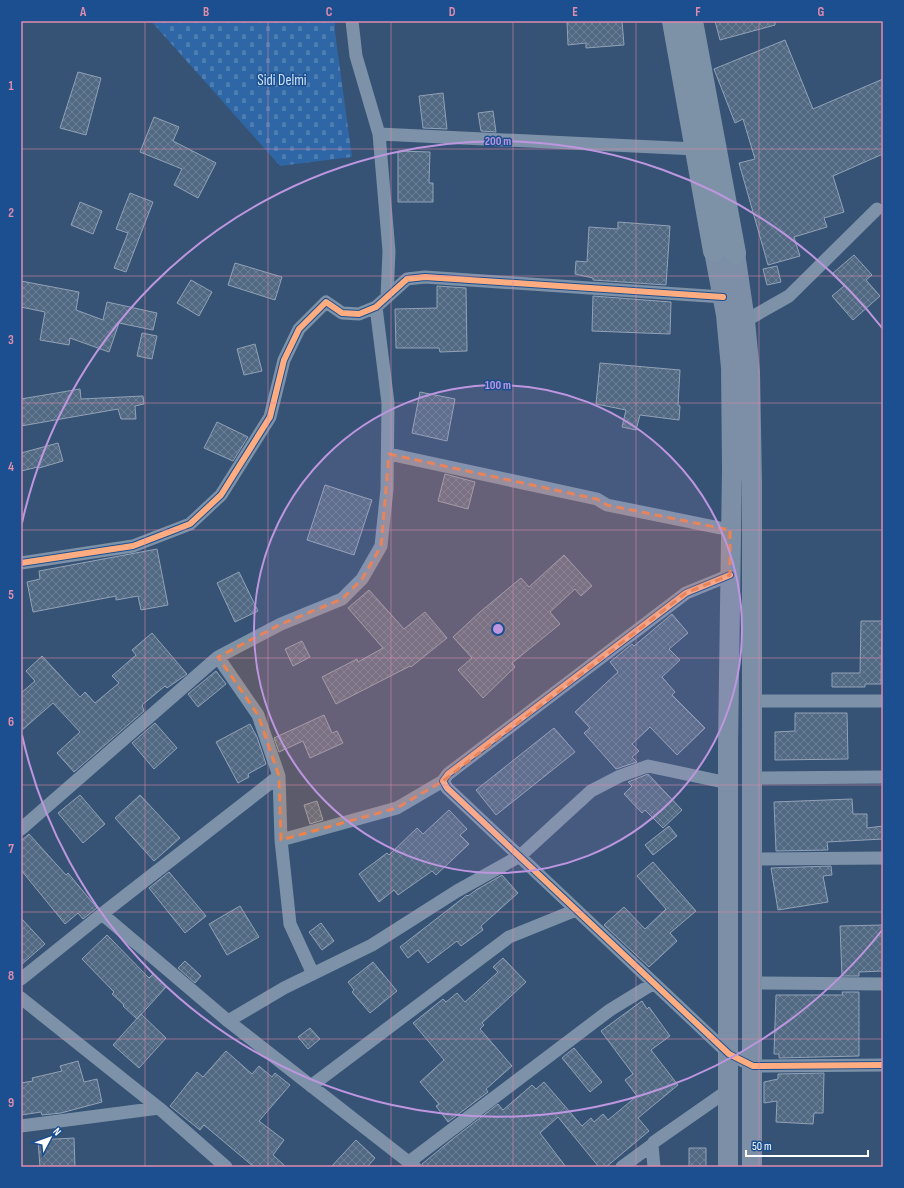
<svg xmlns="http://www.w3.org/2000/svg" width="904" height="1188" font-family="'Sofia Sans Condensed',sans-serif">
<defs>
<pattern id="cemetery-stones" width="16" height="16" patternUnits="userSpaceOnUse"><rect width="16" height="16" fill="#2f66a5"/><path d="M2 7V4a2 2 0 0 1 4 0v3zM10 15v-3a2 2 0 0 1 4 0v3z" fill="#4e7db2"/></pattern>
<pattern id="building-cross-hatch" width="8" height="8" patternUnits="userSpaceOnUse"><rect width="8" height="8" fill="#526984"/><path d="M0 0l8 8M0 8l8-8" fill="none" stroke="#6c8096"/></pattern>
</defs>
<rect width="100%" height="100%" fill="#365274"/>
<!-- cemetery -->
<path fill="url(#cemetery-stones)" d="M 151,21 L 335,21 L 335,32 L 352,157 L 280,166 Z"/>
<!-- building -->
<path fill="url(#building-cross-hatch)" stroke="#92a2b6" d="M 567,21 L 622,21 L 624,45 L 586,48 L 586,43 L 568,45 Z
M 715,21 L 775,21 L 775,25 L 720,40 Z
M 785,40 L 813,109 L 883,79 L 883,154 L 833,176 L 844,212 L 824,218 L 827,227 L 794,237 L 800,256 L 768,265 L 739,163 L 755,159 L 743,119 L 735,123 L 714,69 Z
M 78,72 L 101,78 L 86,135 L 60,128 Z
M 443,93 L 447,129 L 423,128 L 419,96 Z
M 493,111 L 496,132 L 481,131 L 478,113 Z
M 154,117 L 179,127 L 173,141 L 216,163 L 198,198 L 174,185 L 182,169 L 140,152 Z
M 398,151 L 430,152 L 429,183 L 433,183 L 433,202 L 398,202 Z
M 130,193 L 153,202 L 126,272 L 114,268 L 128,233 L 116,229 Z
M 80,202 L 102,211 L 93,234 L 71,225 Z
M 618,222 L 670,226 L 666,285 L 593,280 L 593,278 L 575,274 L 576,261 L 587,262 L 589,227 L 618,229 Z
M 854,255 L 872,275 L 866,280 L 880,296 L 853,320 L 832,296 L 844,286 L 833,273 Z
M 235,263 L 282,277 L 275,300 L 228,285 Z
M 777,266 L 781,282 L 767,285 L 763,269 Z
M 191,280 L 212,292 L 199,316 L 177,303 Z
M 21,281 L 79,292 L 76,310 L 103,320 L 107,302 L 157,313 L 153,330 L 119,323 L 109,352 L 70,338 L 69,345 L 40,340 L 45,312 L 21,307 Z
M 437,286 L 466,288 L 467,351 L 440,352 L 439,348 L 396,348 L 395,309 L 437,308 Z
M 593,296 L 671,302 L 670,334 L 592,331 Z
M 142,333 L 157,336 L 152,359 L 137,356 Z
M 255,344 L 262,371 L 244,375 L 237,349 Z
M 600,363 L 680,370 L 678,405 L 680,406 L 679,420 L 640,415 L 636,430 L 622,427 L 626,410 L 596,404 Z
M 80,389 L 81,399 L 143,396 L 144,404 L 135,406 L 136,419 L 121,419 L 118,409 L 21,426 L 21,399 Z
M 420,392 L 455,399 L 447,441 L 412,433 Z
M 217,422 L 248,437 L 233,461 L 204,448 Z
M 58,443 L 63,461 L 39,468 L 38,467 L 21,471 L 21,453 Z
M 445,474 L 475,482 L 468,509 L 438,501 Z
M 325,485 L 372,500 L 354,555 L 307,540 Z
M 157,549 L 168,605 L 141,610 L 138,596 L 116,600 L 116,596 L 33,612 L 27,582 L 40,579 L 39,571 Z
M 564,555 L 592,586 L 581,596 L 575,589 L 550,612 L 560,624 L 512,663 L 515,667 L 483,698 L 458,670 L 472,658 L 453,637 L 480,612 L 521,578 L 529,587 Z
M 239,572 L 258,611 L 235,622 L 217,583 Z
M 369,590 L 404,629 L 425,612 L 447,638 L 411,667 L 410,666 L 336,704 L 322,677 L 357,659 L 358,662 L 383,648 L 348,608 Z
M 672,614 L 688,633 L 669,649 L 680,660 L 662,677 L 675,692 L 672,695 L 705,728 L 677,755 L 650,727 L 632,744 L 639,751 L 632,757 L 637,762 L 616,769 L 584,733 L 590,728 L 575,712 L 618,672 L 610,662 L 632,644 L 634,646 Z
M 861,621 L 882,621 L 881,684 L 865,684 L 865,687 L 832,687 L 832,673 L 860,673 Z
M 152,633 L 187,674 L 167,688 L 165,686 L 142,705 L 144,711 L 74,772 L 57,753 L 80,732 L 53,703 L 21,731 L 21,693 L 35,681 L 26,671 L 42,656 L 80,697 L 85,692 L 95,703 L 119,683 L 112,676 L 136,655 L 132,650 Z
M 302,641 L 310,657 L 293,666 L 285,649 Z
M 216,671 L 226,684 L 198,707 L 188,694 Z
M 795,713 L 847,713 L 848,759 L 775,760 L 775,732 L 795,731 Z
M 324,715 L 332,733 L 337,731 L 343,743 L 310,758 L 303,741 L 279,752 L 274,738 Z
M 155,723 L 177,748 L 154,769 L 132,743 Z
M 250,724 L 257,737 L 266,764 L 248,774 L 249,777 L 238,783 L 216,742 Z
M 554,728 L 575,752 L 496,815 L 476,790 Z
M 648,774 L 682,810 L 663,828 L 645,810 L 642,813 L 624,794 L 632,786 L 628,782 Z
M 80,795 L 105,824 L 83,843 L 58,813 Z
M 140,795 L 180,838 L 154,861 L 115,818 Z
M 852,799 L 853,814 L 867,814 L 867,828 L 883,826 L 883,839 L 827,842 L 828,850 L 776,851 L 774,802 Z
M 317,801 L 323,820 L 310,824 L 304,805 Z
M 449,810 L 467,829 L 460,835 L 469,844 L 436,875 L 432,871 L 398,895 L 394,890 L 379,902 L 359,874 L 387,853 L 389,855 L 417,828 L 423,834 Z
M 669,826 L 677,836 L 653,855 L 645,845 Z
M 29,834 L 66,875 L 68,873 L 97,908 L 83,919 L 78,913 L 65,924 L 21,870 L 21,841 Z
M 653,862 L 696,911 L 670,933 L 677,941 L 649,967 L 604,925 L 624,907 L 645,929 L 666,909 L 637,876 Z
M 831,866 L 832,875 L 823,876 L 828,902 L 778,910 L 771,868 Z
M 169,872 L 206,916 L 185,933 L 149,888 Z
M 502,875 L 518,893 L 481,926 L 483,930 L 461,946 L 457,941 L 428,963 L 418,950 L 408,958 L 400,947 L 467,895 L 468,896 L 476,890 Z
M 240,906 L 259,937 L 227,955 L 209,924 Z
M 21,918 L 45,944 L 21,965 Z
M 321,923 L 334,941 L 322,950 L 309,932 Z
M 883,925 L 883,971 L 859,972 L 859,976 L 842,976 L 840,926 Z
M 107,935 L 149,978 L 153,974 L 166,987 L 137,1019 L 123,1006 L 124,1005 L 112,994 L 114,992 L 82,959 Z
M 503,958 L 526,982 L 482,1023 L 484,1025 L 480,1029 L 512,1066 L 486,1089 L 488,1092 L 448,1122 L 436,1106 L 439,1104 L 420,1082 L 444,1060 L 413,1023 L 443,999 L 446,1002 L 457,993 L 465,1002 L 498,972 L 493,967 Z
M 185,961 L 201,976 L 195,983 L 178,968 Z
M 373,962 L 397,991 L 370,1013 L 352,992 L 354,990 L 348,982 Z
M 842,992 L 859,992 L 859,1056 L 779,1058 L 779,1054 L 774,1054 L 776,995 L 843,995 Z
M 642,1001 L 647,1009 L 649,1007 L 670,1036 L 651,1050 L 678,1085 L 638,1118 L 649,1131 L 606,1167 L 599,1167 L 558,1117 L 540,1133 L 566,1167 L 423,1167 L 422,1164 L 450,1141 L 498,1104 L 503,1110 L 532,1085 L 536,1089 L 544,1082 L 582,1126 L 591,1118 L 594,1122 L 603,1114 L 608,1120 L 637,1096 L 625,1080 L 633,1074 L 601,1031 Z
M 141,1014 L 166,1038 L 139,1068 L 113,1045 Z
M 310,1028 L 320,1039 L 308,1049 L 298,1037 Z
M 574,1048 L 602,1082 L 590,1092 L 562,1058 Z
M 226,1051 L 252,1074 L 259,1066 L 272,1077 L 275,1073 L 290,1085 L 259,1121 L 284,1140 L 273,1155 L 286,1167 L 254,1167 L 204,1125 L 200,1130 L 170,1106 L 197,1072 L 203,1077 Z
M 78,1061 L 84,1082 L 97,1079 L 102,1102 L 61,1113 L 42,1115 L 41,1112 L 21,1115 L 21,1083 L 33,1081 L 32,1078 L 62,1071 L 60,1066 Z
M 824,1073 L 823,1113 L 814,1113 L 813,1124 L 776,1122 L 777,1101 L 764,1103 L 764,1082 L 778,1079 L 778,1074 Z
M 74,1138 L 75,1167 L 40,1167 L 38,1140 Z
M 356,1140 L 375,1158 L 367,1167 L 331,1167 Z
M 689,1148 L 706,1148 L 706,1167 L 689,1167 Z"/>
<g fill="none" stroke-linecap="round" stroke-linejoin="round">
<!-- street -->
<path stroke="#7d92a8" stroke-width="13" d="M 352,21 L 356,56 L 379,134 L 389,251 L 387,297
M 379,134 L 696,149
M 745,321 L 789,296 L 877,209
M 389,454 L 597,499 L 607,505 L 730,530
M 21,563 L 133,546 L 190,524 L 221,495 L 270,417 L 284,360 L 299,329 L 326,302 L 342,313 L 359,314 L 376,307 L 407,279 L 425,277 L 723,297
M 730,575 L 686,593 L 448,774 L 443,781 L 447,788 L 729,1054 L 753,1066 L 883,1065
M 218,657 L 258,715 L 279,776 L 281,840 L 290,924 L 313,974
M 752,701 L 883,701
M 752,778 L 883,777
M 21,829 L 218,657 L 281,624 L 342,599 L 362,579 L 381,546 L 387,489 L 388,403 L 376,307
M 281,840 L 397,808 L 443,781
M 753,859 L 883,858
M 102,914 L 279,776
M 21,979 L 102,914 L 228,1021 L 415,1167
M 753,983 L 883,984
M 21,998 L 159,1108 L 226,1167
M 228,1021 L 284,988 L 372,945 L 457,891 L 520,856 L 591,791 L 620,776 L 648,766 L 728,783
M 311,1086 L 509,937 L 576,910
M 21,1126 L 159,1108
M 409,1162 L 610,1010 L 654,983
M 622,1167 L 652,1145
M 654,1167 L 652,1145 L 654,1142 L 727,1091"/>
<!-- primary -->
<path stroke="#7d8ea7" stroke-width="20" d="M 714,251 L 726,315 L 731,368 L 732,469 L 728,746 L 728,1167
M 735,253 L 745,321 L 750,372 L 752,483 L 752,1167"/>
<!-- highway -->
<path stroke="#7e92a7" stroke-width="22" d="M 673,21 L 714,251
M 692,21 L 735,253"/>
<defs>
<path id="cycleway" d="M 21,563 L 133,546 L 190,524 L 221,495 L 270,417 L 284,360 L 299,329 L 326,302 L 342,313 L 359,314 L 376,307 L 407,279 L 425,277 L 723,297
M 730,575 L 686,593 L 448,774 L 443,781 L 447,788 L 729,1054 L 753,1066 L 883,1065"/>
</defs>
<!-- cycleway casing -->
<use href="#cycleway" stroke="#1b4f8f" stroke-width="8"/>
<!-- cycleway -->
<use href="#cycleway" stroke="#ffac80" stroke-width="6"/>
</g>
<!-- marked area -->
<path fill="#ee8249" fill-opacity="0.2" stroke="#ee8249" stroke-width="3" stroke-dasharray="8 5" stroke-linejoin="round" d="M 389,454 L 597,499 L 607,505 L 730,530 L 730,575 L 686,593 L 443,781 L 397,808 L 281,840 L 279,776 L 258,715 L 218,657 L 281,624 L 342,599 L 362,579 L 381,546 Z"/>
<!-- grid -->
<path fill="none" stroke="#e08cad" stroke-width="1" stroke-opacity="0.55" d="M 145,21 L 145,1167M 268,21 L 268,1167M 391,21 L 391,1167M 513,21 L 513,1167M 636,21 L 636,1167M 759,21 L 759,1167M 21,149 L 883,149M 21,276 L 883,276M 21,403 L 883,403M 21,530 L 883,530M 21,658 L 883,658M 21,785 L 883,785M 21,912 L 883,912M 21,1039 L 883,1039"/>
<!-- distance rings -->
<circle cx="498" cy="629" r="244" fill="#bd96df" fill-opacity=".12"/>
<g fill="none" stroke="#bd96df" stroke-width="2">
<circle cx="498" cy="629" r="244"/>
<path d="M883 929A488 488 0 0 1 22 735M22 523A488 488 0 0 1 883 329"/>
</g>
<g text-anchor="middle" stroke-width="3" stroke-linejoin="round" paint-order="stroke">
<!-- park labels -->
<g font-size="15" fill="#cfe3fa" stroke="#1b4f8f">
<text x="282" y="85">Sidi Delmi</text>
</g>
</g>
<circle cx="498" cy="629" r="6" fill="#bd96df" stroke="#1b4f8f" stroke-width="2"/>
<g font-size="12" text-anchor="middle" font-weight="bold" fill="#bd96df" stroke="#1b4f8f" stroke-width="3" stroke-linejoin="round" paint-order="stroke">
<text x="498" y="145">200 m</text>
<text x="498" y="389">100 m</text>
</g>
<!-- border -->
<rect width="904" height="1188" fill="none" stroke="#1b4f8f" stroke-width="44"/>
<!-- north arrow -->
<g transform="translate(50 1138) rotate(49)" stroke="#1b4f8f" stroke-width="3" paint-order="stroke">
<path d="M0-3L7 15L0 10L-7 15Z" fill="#ffffff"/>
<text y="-6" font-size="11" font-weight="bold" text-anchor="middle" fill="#ffffff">N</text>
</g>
<!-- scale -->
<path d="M746 1150v6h122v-6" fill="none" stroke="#ffffff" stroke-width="2"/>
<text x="752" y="1150" font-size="12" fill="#ffffff" stroke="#1b4f8f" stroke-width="3" paint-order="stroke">50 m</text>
<rect x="22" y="22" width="860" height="1144" fill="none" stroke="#e08cad" stroke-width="1.5"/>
<g font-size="13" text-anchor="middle" font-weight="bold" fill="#e08cad">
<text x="83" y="16">A</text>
<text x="206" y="16">B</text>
<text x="329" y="16">C</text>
<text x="452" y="16">D</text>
<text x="575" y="16">E</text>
<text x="698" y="16">F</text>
<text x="821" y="16">G</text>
<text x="11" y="90">1</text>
<text x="11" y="217">2</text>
<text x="11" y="344">3</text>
<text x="11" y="471">4</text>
<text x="11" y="599">5</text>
<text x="11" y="726">6</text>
<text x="11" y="853">7</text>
<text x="11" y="980">8</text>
<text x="11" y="1107">9</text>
</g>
</svg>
